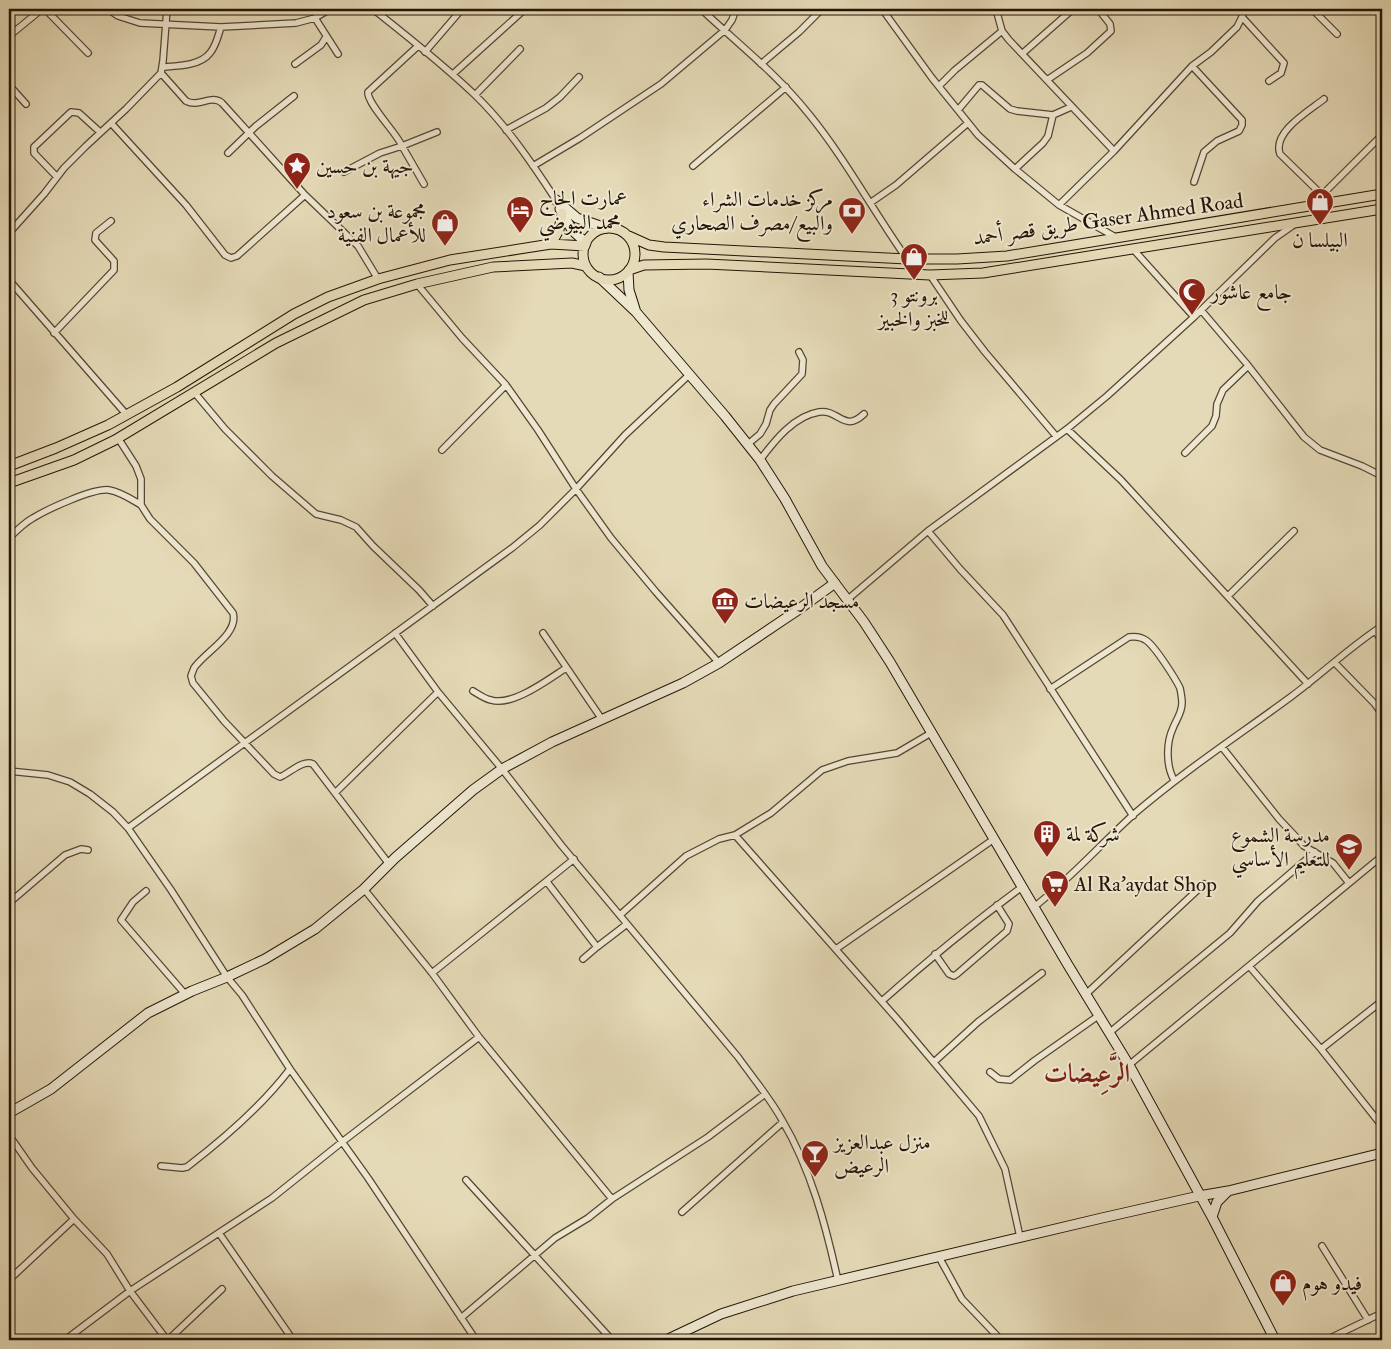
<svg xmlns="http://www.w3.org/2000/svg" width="1391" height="1349" font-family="'IM FELL Double Pica',Amiri,serif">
<rect width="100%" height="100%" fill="#e5dab7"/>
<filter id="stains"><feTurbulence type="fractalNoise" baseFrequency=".004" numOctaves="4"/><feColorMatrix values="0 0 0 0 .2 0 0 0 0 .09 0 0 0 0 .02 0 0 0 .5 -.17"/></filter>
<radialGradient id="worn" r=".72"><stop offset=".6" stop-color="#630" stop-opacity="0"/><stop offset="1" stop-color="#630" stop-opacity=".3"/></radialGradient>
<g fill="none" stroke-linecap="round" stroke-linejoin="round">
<defs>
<path id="street" d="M 45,9 L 88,53
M 108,9 L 118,16 L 140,23 L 221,27 L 296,23 L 315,18 L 330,9
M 373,9 C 407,36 443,64 475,95 C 506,125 532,163 556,200
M 701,9 C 737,43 777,74 808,113 C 845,158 873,211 907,259
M 882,9 L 932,78 L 978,135 L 1015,169 L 1059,205 L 1117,238
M 996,9 L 1002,31 L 1009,40 L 1114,151
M 1312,9 L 1337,34
M 1242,17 L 1284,63 L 1281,73 L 1269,81
M 315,18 L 338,54
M 9,36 L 42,9
M 425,52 L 462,9
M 1023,53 L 1073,9
M 295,64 L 321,45 L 326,37
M 761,64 L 799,32 L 822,9
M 1192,66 L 1242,120 L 1242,125 L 1239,131 L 1217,141 L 1204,152 L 1194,182
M 163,67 C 177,66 200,66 210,53 C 216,46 218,36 221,27
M 161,73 L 186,101 C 199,108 211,94 222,103 L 305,195 L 358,246 L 378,279
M 453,74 L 525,9
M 1047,80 L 1087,53 L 1111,31 L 1110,24 L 1098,9
M 9,85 L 26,104
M 939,86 L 955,70 L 1002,31
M 475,95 L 520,49
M 958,110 L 979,85 L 982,85 L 1010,109 L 1017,111 L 1053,115 L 1071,107
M 111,123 L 186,205 L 225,255 L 231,258 L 237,256 L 305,195
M 506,130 L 546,108 L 560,97 L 579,77
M 228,153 L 256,126 L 294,96
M 533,166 L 580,138 L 661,84 L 725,30 L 732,20 L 736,9
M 693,166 L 786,87
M 1015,169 L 1043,143 L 1048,136 L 1053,115
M 344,172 L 380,153 L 402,146 C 396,132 367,104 368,92 L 418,46
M 57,177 L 34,153 L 34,147 L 71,112 L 79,113 L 100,132
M 424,184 L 402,146 L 437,132
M 1322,195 L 1280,154 C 1272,132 1309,111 1324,99
M 870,203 L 896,185 L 968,123
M 1313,204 L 1382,135
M 1059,205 L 1114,151 L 1192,66 L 1211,52 L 1237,27 L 1242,17 L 1243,9
M 9,233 L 44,194 L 64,168 L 86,146 L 126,109 L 161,73 L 163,61 L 167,9
M 1133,249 L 1194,317
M 930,275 L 961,321 L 985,352 L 1056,436
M 9,280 L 126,414
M 417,284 L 462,338 L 506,385 L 538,430 L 576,489 L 611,538 L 656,592 L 719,663
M 1201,310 L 1246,363 L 1304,437 L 1320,450 L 1362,466 L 1382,476
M 54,333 L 114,270 L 114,261 L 95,240 L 96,233 L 111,221
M 1381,380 L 1382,381
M 194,392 L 225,429 L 272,476 L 316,514 L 341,520 L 356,527 L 373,546 L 419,590 L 433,606
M 1067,429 L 1121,480 L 1308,684
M 118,438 L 136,466 L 141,479 L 141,505 L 150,519 L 194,563 L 233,613 C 239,634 205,652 194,668 L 191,676 L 193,683 L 224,721 L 274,774 L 280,777 C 290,773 303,759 313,764 L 389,864
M 748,444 L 760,434 L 766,424 L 770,410 L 774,404 L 802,374 L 803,360 L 799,352
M 442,450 L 506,385
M 1185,453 L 1212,426 L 1216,416 L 1217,404 L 1223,390 L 1248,366
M 760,460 C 775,440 794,416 819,412 C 839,409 844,433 864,414
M 928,531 L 960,569 L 1003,615 L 1133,816
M 9,538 C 16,531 24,523 33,518 C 48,509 93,488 109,490 C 121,492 131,499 141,505
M 1228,596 L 1294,531
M 847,600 L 928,531 L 1067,429 L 1107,396 L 1194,317 L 1275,238 L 1295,224
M 1375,631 L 1382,641
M 395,633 L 438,692 L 502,769 L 562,846 L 738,1057 C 753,1078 770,1098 782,1120 C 811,1169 826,1226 838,1281
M 543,633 L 601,718
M 1335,663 L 1374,703 L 1382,714
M 1050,689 L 1129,637 C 1136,636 1142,637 1147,641 C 1156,648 1175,678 1180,688 C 1181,693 1182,699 1182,703 C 1182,713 1176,720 1173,728 C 1166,743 1166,766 1174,780
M 473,691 C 478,694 485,699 491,700 C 512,707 549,679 566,668
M 1222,747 L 1279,819 L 1296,837 L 1304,846 L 1333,863 L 1349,883
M 9,771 L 48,775 L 70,782 L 90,794 L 113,812 L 128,828 L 171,890 L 227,977 L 242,995 L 290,1069 L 368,1178 L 476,1340
M 335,793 L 438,692
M 128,828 L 512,548 L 540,525 L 576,489 L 625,435 L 690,374
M 735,835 L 898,1020 L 979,1116 L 1005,1169 L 1020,1237
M 547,882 L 597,947 L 627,924
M 364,889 L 432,973 L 479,1037 L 612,1199
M 146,891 L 133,902 L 121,920 L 185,994
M 9,903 L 65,855 L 81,849 L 88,850
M 1034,907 C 1070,879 1100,845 1134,814 C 1184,771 1239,735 1292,696 C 1323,673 1351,646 1382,626
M 620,915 L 686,856 L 719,839 L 735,835 L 771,813 L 822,770 L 848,761 L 897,753 L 931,733
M 836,949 L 994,839
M 935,954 L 949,974 L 954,976 L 957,974 L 1007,931 L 1009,924 L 997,905
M 583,959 L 597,947
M 1249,966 L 1321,1049 L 1382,1126
M 432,973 L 574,859
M 1085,995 L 1204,884
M 882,1001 C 927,961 973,923 1022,887
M 1109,1033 L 1230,933 L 1258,901 L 1315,852
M 1321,1049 L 1382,1001
M 934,1062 L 978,1022 L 1042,973
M 1129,1065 L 1382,856
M 990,1072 L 999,1079 L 1010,1080 L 1034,1061 L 1098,1016
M 9,1135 L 32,1168 L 74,1219 L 107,1254 L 130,1291 L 167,1340
M 161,1166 L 182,1168 L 187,1167 C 225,1138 261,1107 290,1069
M 466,1180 L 612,1340
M 682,1212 L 783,1122
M 219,1233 L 293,1340
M 1322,1246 L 1368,1320
M 939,1257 L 962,1299 L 1001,1340
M 12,1277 L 74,1219
M 461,1318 L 555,1238 L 588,1218 L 612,1199 L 708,1137 L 765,1094
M 65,1340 L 130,1291 L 272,1198 L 342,1142 L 479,1037
M 168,1340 L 222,1289
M 1326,1340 L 1382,1313"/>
<path id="secondary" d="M 556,200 L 577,218 L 606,228
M 560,209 L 572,230 L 586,243
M 628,272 L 629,290 L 635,309
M 599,277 L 636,312 L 725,416 L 760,460 L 785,499 L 822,566 L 864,622 L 890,662 L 1068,965 L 1129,1065 L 1212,1217 L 1275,1340
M 9,1113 L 51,1089 L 148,1013 L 192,991 L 227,977 L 265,959 L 315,929 L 364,889 L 395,858 L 473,790 L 502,769 L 552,742 L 683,683 L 719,663 L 795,612 L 835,583
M 1212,1217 L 1217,1202 L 1228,1191
M 666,1340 L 721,1314 L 793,1291 L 1102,1218 L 1199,1196 L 1228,1191 L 1382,1153"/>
<path id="primary" d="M583 254a26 26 0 1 1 52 0a26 26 0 1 1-52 0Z
M 629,236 L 649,245 L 664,247 L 907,259 L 957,259 L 1007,256 L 1382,194
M 551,244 L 559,230 L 562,213
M 629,270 L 644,265 L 706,264 L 930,275 L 983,273 L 1382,209
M 9,466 L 56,448 L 108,425 L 177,387 L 294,314 L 328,297 L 378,279 L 450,260 L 551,244 L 585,246
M 9,483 L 74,460 L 115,440 L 276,343 L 364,300 L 417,284 L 493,267 L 572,263 L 586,266"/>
</defs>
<!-- street casing -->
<use href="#street" stroke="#544633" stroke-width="8"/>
<!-- secondary casing -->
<use href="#secondary" stroke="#241507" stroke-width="11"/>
<!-- primary casing -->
<use href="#primary" stroke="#241507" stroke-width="11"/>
<!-- street -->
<use href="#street" stroke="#eee7d0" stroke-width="5.5"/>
<!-- secondary -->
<use href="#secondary" stroke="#eee7d0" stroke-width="9"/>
<!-- primary -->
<use href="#primary" stroke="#e5dab7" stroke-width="9"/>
</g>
<!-- icons -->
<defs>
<symbol id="sight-pin" viewBox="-11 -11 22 30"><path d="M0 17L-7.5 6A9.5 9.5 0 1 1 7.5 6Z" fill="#8f2418" stroke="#eee7d0"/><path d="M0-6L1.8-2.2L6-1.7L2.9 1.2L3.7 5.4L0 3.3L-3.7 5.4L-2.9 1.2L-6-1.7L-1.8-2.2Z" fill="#fff"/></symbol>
<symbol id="shop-pin" viewBox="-11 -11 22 30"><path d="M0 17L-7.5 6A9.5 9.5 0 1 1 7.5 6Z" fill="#8f2418" stroke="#eee7d0"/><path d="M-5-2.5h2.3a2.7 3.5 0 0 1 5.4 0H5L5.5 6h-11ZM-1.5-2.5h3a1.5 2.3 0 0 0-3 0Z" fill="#fff"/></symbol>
<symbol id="hotel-pin" viewBox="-11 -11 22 30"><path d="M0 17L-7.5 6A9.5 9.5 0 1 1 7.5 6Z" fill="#8f2418" stroke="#eee7d0"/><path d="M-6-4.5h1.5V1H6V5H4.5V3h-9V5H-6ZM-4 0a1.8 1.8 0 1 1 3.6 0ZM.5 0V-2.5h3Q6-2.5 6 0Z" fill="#fff"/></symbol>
<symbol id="bank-pin" viewBox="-11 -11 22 30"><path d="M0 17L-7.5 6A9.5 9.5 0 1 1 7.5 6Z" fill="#8f2418" stroke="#eee7d0"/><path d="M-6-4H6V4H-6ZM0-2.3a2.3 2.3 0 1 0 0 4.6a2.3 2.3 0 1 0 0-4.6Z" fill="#fff"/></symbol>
<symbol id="mosque-pin" viewBox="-11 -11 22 30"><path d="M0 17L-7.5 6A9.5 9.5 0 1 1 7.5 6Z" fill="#8f2418" stroke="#eee7d0"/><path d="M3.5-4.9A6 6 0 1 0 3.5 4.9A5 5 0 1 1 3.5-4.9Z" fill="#fff"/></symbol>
<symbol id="museum-pin" viewBox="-11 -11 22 30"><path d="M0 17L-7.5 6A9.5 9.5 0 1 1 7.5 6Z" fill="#8f2418" stroke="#eee7d0"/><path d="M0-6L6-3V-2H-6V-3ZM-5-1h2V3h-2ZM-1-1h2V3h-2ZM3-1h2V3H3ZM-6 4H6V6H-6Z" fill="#fff"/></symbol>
<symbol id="building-pin" viewBox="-11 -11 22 30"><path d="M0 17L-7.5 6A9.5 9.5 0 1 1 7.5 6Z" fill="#8f2418" stroke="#eee7d0"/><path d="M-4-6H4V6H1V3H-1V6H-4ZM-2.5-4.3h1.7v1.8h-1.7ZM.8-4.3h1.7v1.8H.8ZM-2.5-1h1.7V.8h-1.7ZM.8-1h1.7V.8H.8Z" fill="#fff"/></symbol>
<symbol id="school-pin" viewBox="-11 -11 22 30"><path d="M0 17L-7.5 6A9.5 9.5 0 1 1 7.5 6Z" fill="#8f2418" stroke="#eee7d0"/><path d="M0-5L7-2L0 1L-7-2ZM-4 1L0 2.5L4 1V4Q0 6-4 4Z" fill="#fff"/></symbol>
<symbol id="supermarket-pin" viewBox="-11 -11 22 30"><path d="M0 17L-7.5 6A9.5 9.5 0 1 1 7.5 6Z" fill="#8f2418" stroke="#eee7d0"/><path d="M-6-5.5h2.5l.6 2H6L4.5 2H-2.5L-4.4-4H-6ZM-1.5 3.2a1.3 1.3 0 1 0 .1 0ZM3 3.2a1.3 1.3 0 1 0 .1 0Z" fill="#fff"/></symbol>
<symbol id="bar-pin" viewBox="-11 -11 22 30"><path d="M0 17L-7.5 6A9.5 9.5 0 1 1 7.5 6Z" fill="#8f2418" stroke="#eee7d0"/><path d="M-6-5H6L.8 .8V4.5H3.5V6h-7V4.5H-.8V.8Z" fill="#fff"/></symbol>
</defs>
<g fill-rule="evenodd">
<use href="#sight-pin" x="281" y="150" width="32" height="43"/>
<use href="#shop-pin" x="1304" y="186" width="32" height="43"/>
<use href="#hotel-pin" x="504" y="194" width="32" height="43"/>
<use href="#bank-pin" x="836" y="195" width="32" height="43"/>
<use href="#shop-pin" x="429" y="207" width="32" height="43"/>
<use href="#shop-pin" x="898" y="241" width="32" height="43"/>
<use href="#mosque-pin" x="1176" y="276" width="32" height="43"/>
<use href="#museum-pin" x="709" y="585" width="32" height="43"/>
<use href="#building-pin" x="1031" y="818" width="32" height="43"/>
<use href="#school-pin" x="1333" y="831" width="32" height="43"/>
<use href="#supermarket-pin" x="1039" y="868" width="32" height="43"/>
<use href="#bar-pin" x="799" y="1138" width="32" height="43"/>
<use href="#shop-pin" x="1267" y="1267" width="32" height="43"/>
</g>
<g text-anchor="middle" stroke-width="4" stroke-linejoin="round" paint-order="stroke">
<!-- poi labels -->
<g font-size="21" fill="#241507" stroke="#eee7d0" text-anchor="start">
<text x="316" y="173">جيهة بن حسين</text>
<text x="539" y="205">عمارت الحاج<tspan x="539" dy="24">محمد البيوضي</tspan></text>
<text x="833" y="206" text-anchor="end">مركز خدمات الشراء<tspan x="833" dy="24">والبيع/مصرف الصحاري</tspan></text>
<text x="426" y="218" text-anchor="end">مجموعة بن سعود<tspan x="426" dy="24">للأعمال الفنية</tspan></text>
<text x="1320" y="247" text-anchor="middle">البيلسا ن</text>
<text x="1211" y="299">جامع عاشور</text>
<text x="914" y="302" text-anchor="middle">برونتو 3<tspan x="914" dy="24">للخبز والخبيز</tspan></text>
<text x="744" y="608">مسجد الرعيضات</text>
<text x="1066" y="841">شركة لمة</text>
<text x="1330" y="842" text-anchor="end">مدرسة الشموع<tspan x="1330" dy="24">للتعليم الأساسي</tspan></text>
<text x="1074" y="891">Al Ra'aydat Shop</text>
<text x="834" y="1149">منزل عبدالعزيز<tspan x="834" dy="24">الرعيض</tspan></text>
<text x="1302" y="1290">فيدو هوم</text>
</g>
<!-- street labels -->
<g font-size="21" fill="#241507" stroke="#eee7d0">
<text transform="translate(1108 219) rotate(-8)" y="7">طريق قصر أحمد Gaser Ahmed Road</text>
</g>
<!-- district labels -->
<g font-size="26" font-weight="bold" fill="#7a1f14" stroke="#eee7d0">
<text x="1087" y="1082">الرَّعِيضات</text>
</g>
</g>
<!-- margin -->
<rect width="1391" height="1349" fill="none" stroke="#e5dab7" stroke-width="30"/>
<rect x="10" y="10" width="1371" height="1329" fill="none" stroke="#241507" stroke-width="2.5"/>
<rect x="15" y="15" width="1361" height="1319" fill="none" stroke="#241507"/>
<rect width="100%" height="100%" filter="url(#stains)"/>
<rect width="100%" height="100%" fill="url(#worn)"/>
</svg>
